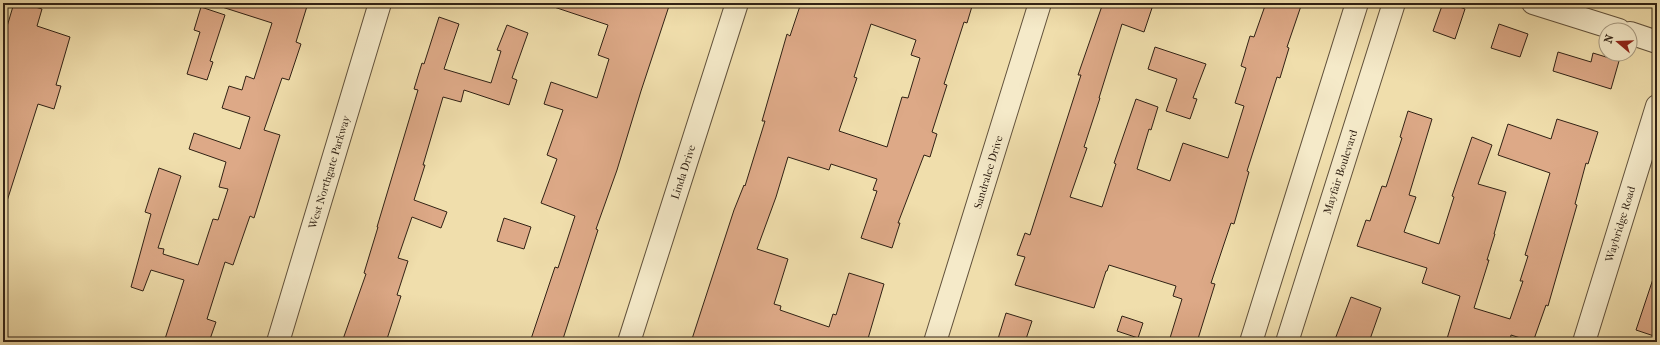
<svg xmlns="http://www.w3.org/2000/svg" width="1660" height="345" font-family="'IM FELL French Canon',serif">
<rect width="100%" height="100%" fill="#f0deac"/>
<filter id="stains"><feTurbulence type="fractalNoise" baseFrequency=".005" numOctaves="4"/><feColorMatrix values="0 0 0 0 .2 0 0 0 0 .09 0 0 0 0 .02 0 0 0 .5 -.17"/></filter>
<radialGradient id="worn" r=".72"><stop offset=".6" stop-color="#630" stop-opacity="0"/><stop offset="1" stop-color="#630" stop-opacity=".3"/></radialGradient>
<!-- building -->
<path fill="#dda987" stroke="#312215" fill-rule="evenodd" d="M 14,3 L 22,3 L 42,9 L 37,26 L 70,37 L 56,85 L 61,86 L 54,109 L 38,104 L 7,201 L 3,201 L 3,40 Z
M 222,3 L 308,3 L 296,42 L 301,44 L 289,80 L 282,78 L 264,130 L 280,135 L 254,218 L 250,216 L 233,265 L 225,262 L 207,319 L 216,322 L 209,342 L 164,342 L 184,280 L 151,270 L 143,291 L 131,287 L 151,214 L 145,212 L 159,168 L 181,176 L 158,248 L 164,249 L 163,254 L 198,265 L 213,219 L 218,220 L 228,189 L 219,187 L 226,162 L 189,149 L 194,133 L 240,149 L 250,117 L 222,108 L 229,86 L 242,90 L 246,76 L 254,79 L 272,23 L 222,7 Z
M 552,3 L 670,3 L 641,91 L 617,170 L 596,229 L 598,230 L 562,342 L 530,342 L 555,267 L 558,268 L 575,216 L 541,203 L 557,159 L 547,155 L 563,110 L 544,104 L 551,82 L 597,98 L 609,59 L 598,55 L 608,25 L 551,6 Z
M 801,3 L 973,3 L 967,23 L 964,22 L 944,84 L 947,85 L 932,132 L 937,134 L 930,157 L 924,155 L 898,223 L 900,223 L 892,248 L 861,238 L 877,191 L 873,190 L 877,179 L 831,164 L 829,170 L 788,157 L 776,197 L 757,249 L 788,259 L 774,304 L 781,306 L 780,310 L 829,327 L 833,314 L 836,315 L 849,273 L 884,284 L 867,342 L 691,342 L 734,210 L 744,185 L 745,186 L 765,121 L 762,121 L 787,34 L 790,36 ZM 871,24 L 916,40 L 911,55 L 920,58 L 908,98 L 902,97 L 887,147 L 839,131 L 857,78 L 854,77 Z
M 1103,3 L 1138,3 L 1152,8 L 1144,32 L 1122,24 L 1099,98 L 1100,98 L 1084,147 L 1087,148 L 1070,197 L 1102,207 L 1116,164 L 1114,163 L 1136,99 L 1158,107 L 1151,130 L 1149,129 L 1137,169 L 1170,181 L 1183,143 L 1228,158 L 1244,106 L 1235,103 L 1246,68 L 1241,66 L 1250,36 L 1254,37 L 1266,3 L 1302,3 L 1287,47 L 1289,48 L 1280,78 L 1277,77 L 1247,171 L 1249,172 L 1234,224 L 1231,223 L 1211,283 L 1215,284 L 1197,342 L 1182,342 L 1170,338 L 1182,299 L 1173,296 L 1176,286 L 1109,265 L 1107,271 L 1106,271 L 1094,308 L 1015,285 L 1025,257 L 1017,255 L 1025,233 L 1030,235 L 1081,75 L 1078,75 Z
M 1443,3 L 1449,3 L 1465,9 L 1455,39 L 1433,31 Z
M 201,7 L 225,15 L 210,61 L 213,62 L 207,80 L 187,74 L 200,32 L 194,30 Z
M 439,17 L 459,24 L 444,69 L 491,83 L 501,51 L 497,50 L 507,25 L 528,33 L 512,78 L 517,80 L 509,105 L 464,90 L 461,102 L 443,97 L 423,165 L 425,165 L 414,200 L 447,212 L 441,228 L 412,217 L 398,258 L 408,261 L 397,295 L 401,296 L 386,342 L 342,342 L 366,274 L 364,273 L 378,227 L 377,227 L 418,90 L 414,89 L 422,63 L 424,64 Z
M 1499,24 L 1528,34 L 1520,57 L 1491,48 Z
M 1155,47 L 1206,64 L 1193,98 L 1197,99 L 1190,119 L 1166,111 L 1177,79 L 1148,69 Z
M 1558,52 L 1591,62 L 1593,53 L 1619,61 L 1611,89 L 1553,71 Z
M 1408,111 L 1432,119 L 1409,195 L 1416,197 L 1404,232 L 1439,244 L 1454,197 L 1452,196 L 1472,137 L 1492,145 L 1478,184 L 1506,192 L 1494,234 L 1495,234 L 1487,260 L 1489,260 L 1474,308 L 1510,319 L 1523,281 L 1520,281 L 1528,256 L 1525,255 L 1550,173 L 1498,155 L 1508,124 L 1551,139 L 1557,119 L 1598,132 L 1588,164 L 1586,163 L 1575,204 L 1577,205 L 1548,306 L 1546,305 L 1533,342 L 1511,335 L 1510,342 L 1446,342 L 1460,296 L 1422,283 L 1427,268 L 1357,246 L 1366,220 L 1370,221 L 1382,186 L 1386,187 L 1402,138 L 1400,137 Z
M 504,218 L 531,227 L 524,249 L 497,241 Z
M 1654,276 L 1657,276 L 1657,337 L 1636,330 Z
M 1351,297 L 1381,308 L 1369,342 L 1334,342 Z
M 1006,313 L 1032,321 L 1025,342 L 997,342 Z
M 1122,316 L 1143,323 L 1138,338 L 1117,331 Z"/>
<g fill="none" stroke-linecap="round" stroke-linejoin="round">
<defs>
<path id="minor" d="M 1533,3 L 1619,30
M 1630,33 L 1657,42
M 278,342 L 380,3
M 629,342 L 737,3
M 935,342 L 1040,3
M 1251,342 L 1357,3
M 1287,342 L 1394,3
M 1584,342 L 1657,106"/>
</defs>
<!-- minor casing -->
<use href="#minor" stroke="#61513b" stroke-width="24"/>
<!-- minor -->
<use href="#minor" stroke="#f5eac9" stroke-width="22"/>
</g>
<g text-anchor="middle" stroke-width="4" stroke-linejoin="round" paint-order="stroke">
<!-- street labels -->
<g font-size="11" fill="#312215" stroke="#f5eac9">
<text transform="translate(329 172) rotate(-73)" y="4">West Northgate Parkway</text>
<text transform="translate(683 172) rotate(-72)" y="4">Linda Drive</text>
<text transform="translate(988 172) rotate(-73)" y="4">Sandralee Drive</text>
<text transform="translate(1340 172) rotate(-72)" y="4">Mayfair Boulevard</text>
<text transform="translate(1620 224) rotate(-73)" y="4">Waybridge Road</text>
</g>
</g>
<!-- margin -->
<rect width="1660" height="345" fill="none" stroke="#f0deac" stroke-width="16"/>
<rect x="4" y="4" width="1652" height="337" fill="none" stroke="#312215" stroke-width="2"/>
<rect x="8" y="8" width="1644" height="329" fill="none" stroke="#312215"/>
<!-- north arrow -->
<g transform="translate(1618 42) rotate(289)"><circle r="19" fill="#f5eac9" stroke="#a79a81"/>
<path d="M0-3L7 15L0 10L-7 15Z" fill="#8f2418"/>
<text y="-6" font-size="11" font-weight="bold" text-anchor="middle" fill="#312215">N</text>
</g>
<rect width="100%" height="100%" filter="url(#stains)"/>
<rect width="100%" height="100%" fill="url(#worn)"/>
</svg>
